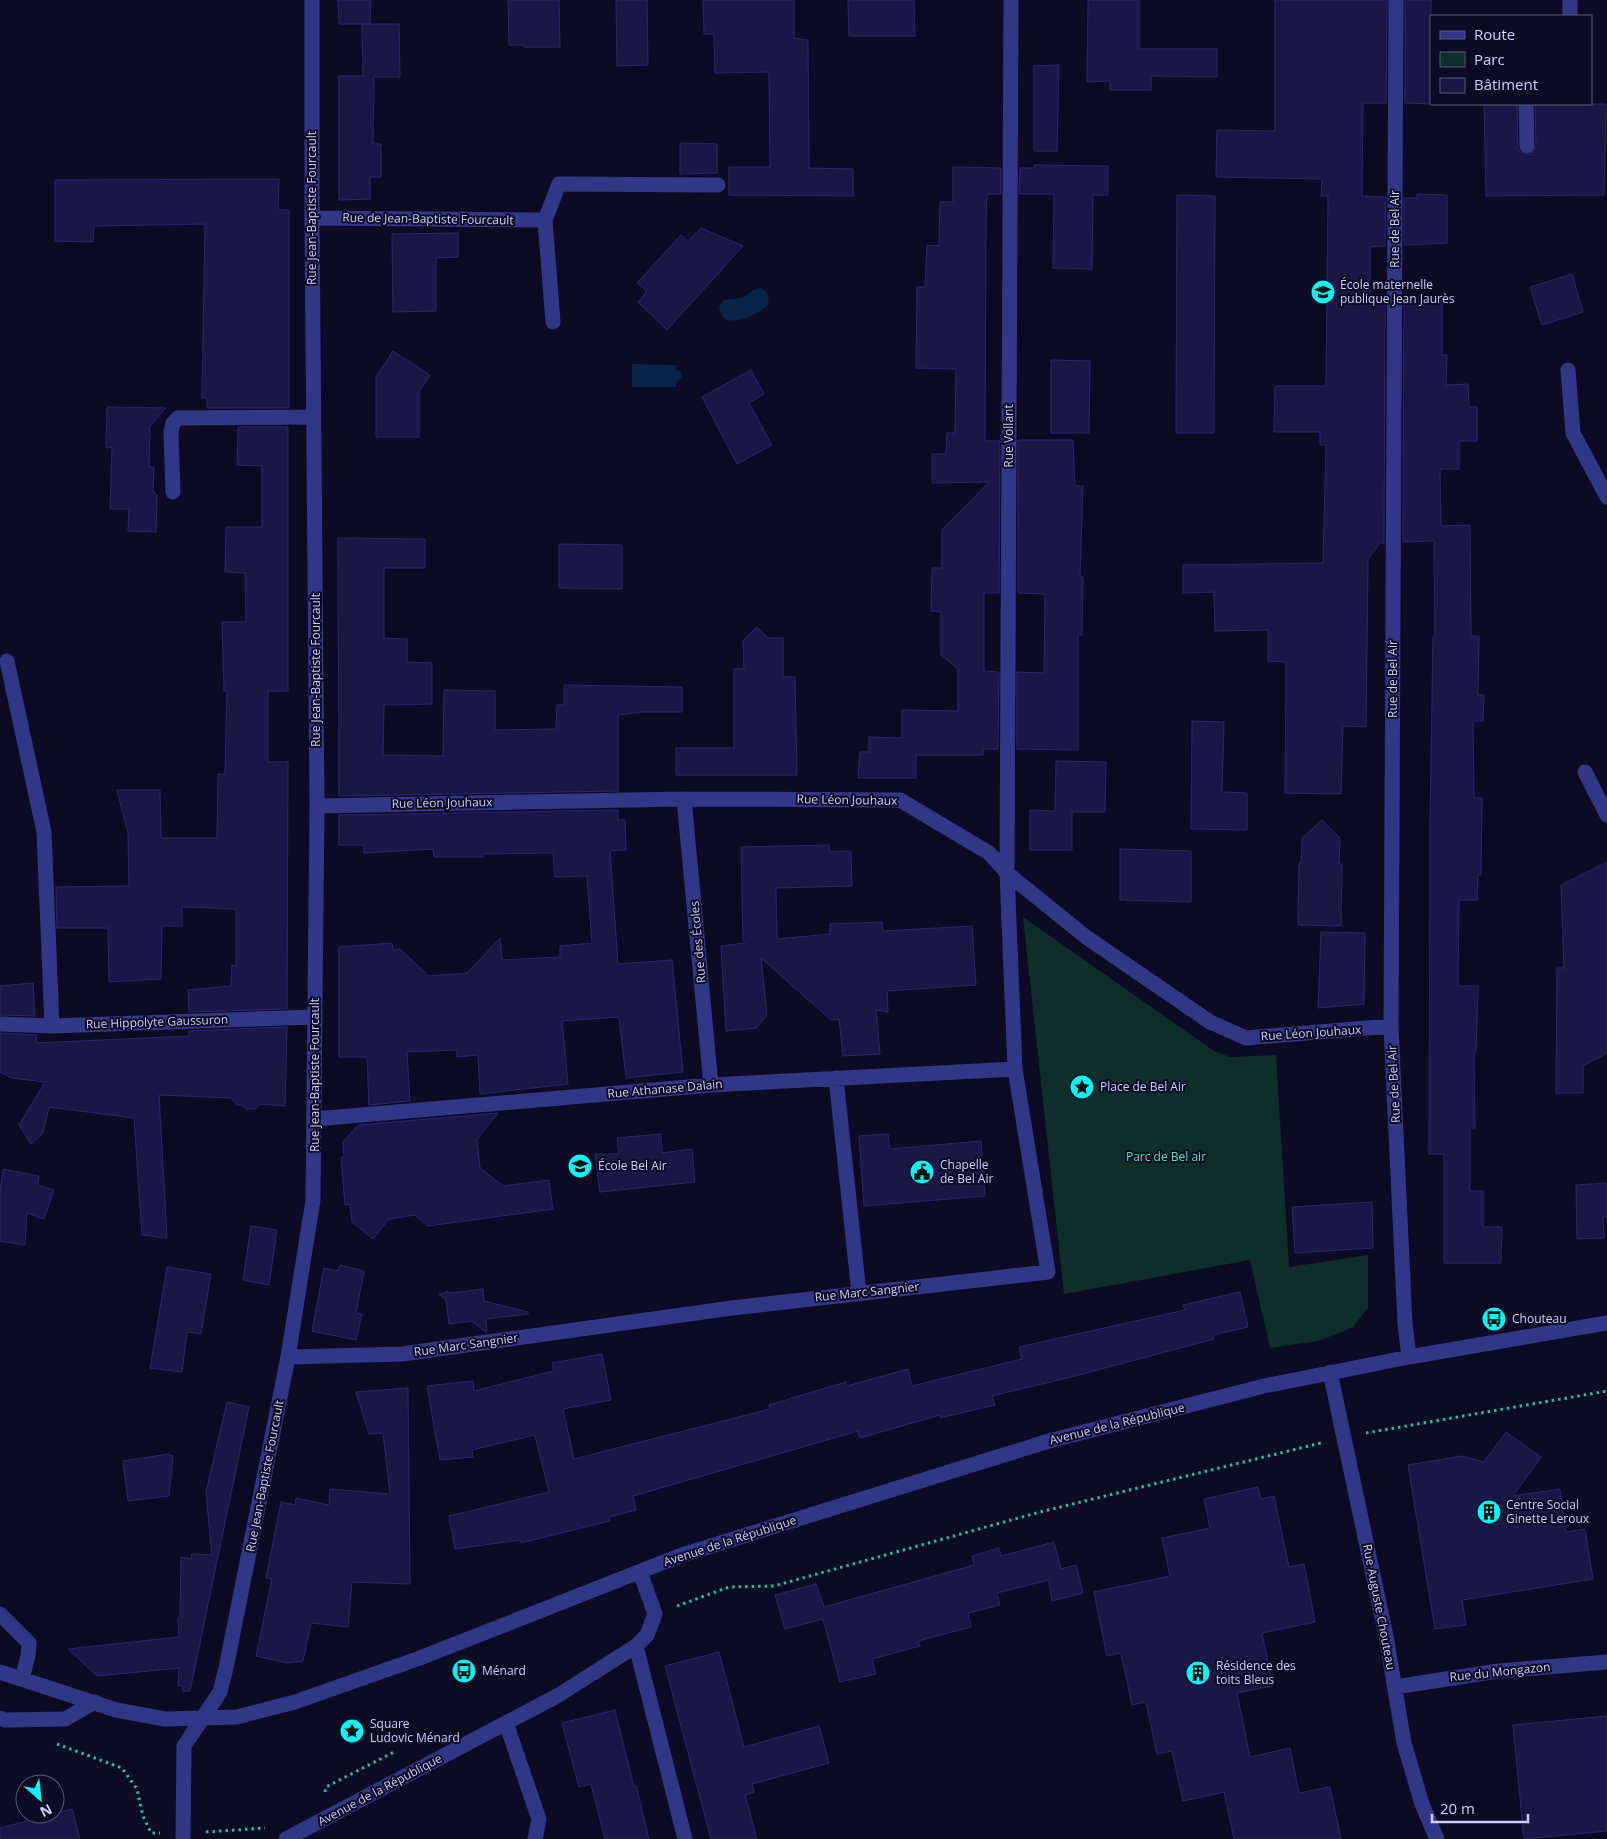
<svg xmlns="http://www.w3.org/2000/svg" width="1607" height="1839" font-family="'Open Sans',sans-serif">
<rect width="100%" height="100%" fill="#0d0b24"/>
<!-- green -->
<path fill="#0e2e2a" d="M 1023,917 L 1214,1051 L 1230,1057 L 1276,1055 L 1289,1267 L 1368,1255 L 1368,1308 L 1352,1328 L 1318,1341 L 1270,1348 L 1250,1260 L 1064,1294 Z"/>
<!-- water -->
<path fill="#062548" d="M 760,288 C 769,291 769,297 768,305 C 756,316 723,333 719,307 L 724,300 L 742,298 L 752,291 Z
M 632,364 L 676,365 L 675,370 L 680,371 L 682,378 L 676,382 L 676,387 L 632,387 Z"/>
<!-- building -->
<path fill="#1a1646" stroke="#2c2575" d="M 338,0 L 371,0 L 370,24 L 339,24 Z
M 508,0 L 559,0 L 560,47 L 524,47 L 524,45 L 509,45 Z
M 616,0 L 647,0 L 648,65 L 617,66 Z
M 703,0 L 794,0 L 794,38 L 808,40 L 809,168 L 853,169 L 853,196 L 729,195 L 729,167 L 770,167 L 769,72 L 715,73 L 714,34 L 704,34 Z
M 848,0 L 914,0 L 915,36 L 849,36 Z
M 1088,0 L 1139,0 L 1139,49 L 1217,49 L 1217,77 L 1151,76 L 1151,90 L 1110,90 L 1110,81 L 1087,82 Z
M 1275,0 L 1387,0 L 1386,103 L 1363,103 L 1362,196 L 1386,197 L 1385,246 L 1370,247 L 1370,298 L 1385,298 L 1384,543 L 1380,543 L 1368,559 L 1366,727 L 1343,726 L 1341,794 L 1285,793 L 1286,668 L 1285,662 L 1268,661 L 1268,630 L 1215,631 L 1214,592 L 1183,593 L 1183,565 L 1323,563 L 1326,445 L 1320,445 L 1320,432 L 1274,432 L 1275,386 L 1326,386 L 1328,196 L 1321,196 L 1322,179 L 1216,177 L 1217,130 L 1275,131 Z
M 1405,0 L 1431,0 L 1431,104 L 1405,103 Z
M 362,24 L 399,24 L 400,77 L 374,77 L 373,144 L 381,144 L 381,177 L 370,177 L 370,199 L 339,200 L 339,76 L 363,76 Z
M 1059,65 L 1057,151 L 1034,151 L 1034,66 Z
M 1484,104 L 1517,104 L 1518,147 L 1519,151 L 1527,155 L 1532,154 L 1536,146 L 1535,104 L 1606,104 L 1604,195 L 1486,196 Z
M 680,143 L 717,144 L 717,173 L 680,174 Z
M 1034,165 L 1108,166 L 1108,195 L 1093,195 L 1092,269 L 1053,268 L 1054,194 L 1019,194 L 1020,168 L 1034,168 Z
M 953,167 L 1001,168 L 1001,194 L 987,194 L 986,221 L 985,441 L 1000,441 L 999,593 L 984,593 L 984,671 L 999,672 L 998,749 L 983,749 L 983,755 L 916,755 L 916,778 L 858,778 L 860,752 L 869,752 L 869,737 L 902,738 L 902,710 L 958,711 L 958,669 L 941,655 L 941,612 L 931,611 L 932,568 L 942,568 L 942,530 L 989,482 L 932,483 L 932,454 L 946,454 L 947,433 L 955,433 L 956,369 L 916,368 L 917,287 L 925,287 L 927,245 L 939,246 L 940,202 L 953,202 Z
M 279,179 L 278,210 L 289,210 L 289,408 L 207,408 L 207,398 L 202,398 L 205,224 L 94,226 L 93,242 L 55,241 L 55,180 Z
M 1417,194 L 1447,195 L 1447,243 L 1404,245 L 1404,198 L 1417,198 Z
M 1177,195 L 1215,196 L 1214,433 L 1176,433 Z
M 701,228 L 743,246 L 667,330 L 638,302 L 647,291 L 637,283 L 681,235 L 688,241 Z
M 458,233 L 458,257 L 436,258 L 436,311 L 393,312 L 392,234 Z
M 1572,274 L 1583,312 L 1542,325 L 1530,287 Z
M 1404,297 L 1442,297 L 1442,355 L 1447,355 L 1446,385 L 1468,384 L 1469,407 L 1477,407 L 1477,441 L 1459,441 L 1459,469 L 1440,469 L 1441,526 L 1470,525 L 1471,636 L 1479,636 L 1478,695 L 1484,695 L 1483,721 L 1473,721 L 1474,798 L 1482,798 L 1481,875 L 1478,875 L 1477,900 L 1459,900 L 1458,986 L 1478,986 L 1476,1052 L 1474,1052 L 1475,1128 L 1470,1128 L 1470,1191 L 1483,1191 L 1483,1227 L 1502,1227 L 1501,1263 L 1444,1263 L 1444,1154 L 1429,1154 L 1430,825 L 1433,636 L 1435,636 L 1434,541 L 1403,542 Z
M 393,351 L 430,375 L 419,392 L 419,437 L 376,437 L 376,377 Z
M 1051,360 L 1090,361 L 1089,433 L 1051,433 Z
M 751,370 L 764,394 L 749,403 L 772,445 L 737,464 L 702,397 Z
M 107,407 L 166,408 L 150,426 L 149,467 L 154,467 L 153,491 L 157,495 L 156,532 L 128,531 L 129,509 L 110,509 L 112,447 L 106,448 Z
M 238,427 L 288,427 L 288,691 L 268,691 L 268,762 L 288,762 L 287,1009 L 189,1012 L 188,990 L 231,986 L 232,965 L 236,966 L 236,909 L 182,907 L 182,926 L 162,926 L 161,979 L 109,982 L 108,928 L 57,928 L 56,887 L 129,886 L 128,833 L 117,790 L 160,790 L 161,838 L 217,838 L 218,774 L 225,774 L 227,691 L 224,691 L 222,622 L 246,622 L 245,573 L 225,572 L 226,527 L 262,527 L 262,466 L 237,465 Z
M 1018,440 L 1073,440 L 1075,486 L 1083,486 L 1080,577 L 1083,577 L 1082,635 L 1078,635 L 1078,750 L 1017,749 L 1017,672 L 1044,673 L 1045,594 L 1018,593 Z
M 338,538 L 425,539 L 425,568 L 384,568 L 384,638 L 407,639 L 407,662 L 432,663 L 432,704 L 384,705 L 383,755 L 443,756 L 444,690 L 495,691 L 495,730 L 556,729 L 557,705 L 564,705 L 564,685 L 682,687 L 682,712 L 641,712 L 618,715 L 618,791 L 339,796 Z
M 559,544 L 622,545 L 622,589 L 559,588 Z
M 757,627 L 768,638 L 783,638 L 783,677 L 795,677 L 797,775 L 676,775 L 676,748 L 734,748 L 734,669 L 744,669 L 743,641 Z
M 1192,721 L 1224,722 L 1222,792 L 1247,793 L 1247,830 L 1191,829 Z
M 1056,761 L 1106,762 L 1105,812 L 1072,812 L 1072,850 L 1030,850 L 1030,810 L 1055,811 Z
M 618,810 L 618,820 L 625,820 L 626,850 L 610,851 L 618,964 L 672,960 L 683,1072 L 626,1078 L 619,1017 L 562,1021 L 568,1084 L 480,1094 L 478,1055 L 457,1057 L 457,1050 L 407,1052 L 410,1101 L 369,1105 L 367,1057 L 339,1057 L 339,947 L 392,943 L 393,950 L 400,949 L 429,976 L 467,973 L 500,938 L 502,960 L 560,957 L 560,946 L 592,943 L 587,876 L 555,877 L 553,853 L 483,854 L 483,857 L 434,857 L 433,849 L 364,853 L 364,845 L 339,845 L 339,815 Z
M 1322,820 L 1340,838 L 1339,864 L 1342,864 L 1341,926 L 1298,925 L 1299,863 L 1301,863 L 1302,838 Z
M 829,845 L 830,852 L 851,851 L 852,886 L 776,888 L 777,939 L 830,934 L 830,924 L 882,922 L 883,931 L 972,926 L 976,985 L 887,991 L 888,1012 L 876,1010 L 880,1054 L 843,1056 L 839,1019 L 831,1020 L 761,958 L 767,1015 L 756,1028 L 726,1031 L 721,946 L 745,943 L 743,941 L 741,847 Z
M 1120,849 L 1191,851 L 1191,902 L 1120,900 Z
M 1607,862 L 1607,1053 L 1583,1066 L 1583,1093 L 1556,1093 L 1557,968 L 1564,968 L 1561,885 Z
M 1321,932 L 1365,933 L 1364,1004 L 1318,1008 Z
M 33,983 L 35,1016 L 0,1015 L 0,986 Z
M 287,1027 L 285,1106 L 261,1104 L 255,1109 L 246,1109 L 242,1105 L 237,1105 L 231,1098 L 159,1095 L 167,1238 L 142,1235 L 134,1118 L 49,1107 L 43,1133 L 31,1144 L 19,1125 L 45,1082 L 12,1078 L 0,1072 L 0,1033 L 36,1035 L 37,1043 L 189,1036 L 189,1031 Z
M 498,1113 L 477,1139 L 480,1168 L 503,1186 L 549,1180 L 553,1209 L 428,1226 L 415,1215 L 389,1219 L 373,1239 L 352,1222 L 350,1204 L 345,1205 L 341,1158 L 344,1157 L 343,1142 L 358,1125 Z
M 661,1134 L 662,1153 L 692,1149 L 695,1182 L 600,1192 L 595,1154 L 619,1154 L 617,1138 Z
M 888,1134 L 890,1149 L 981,1141 L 985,1196 L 864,1206 L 859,1136 Z
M 3,1169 L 39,1176 L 38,1185 L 54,1190 L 44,1219 L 27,1213 L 25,1245 L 0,1241 L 0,1191 Z
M 1607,1183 L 1607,1217 L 1603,1217 L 1604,1238 L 1577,1239 L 1576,1185 Z
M 1372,1202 L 1373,1248 L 1295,1253 L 1292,1207 Z
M 251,1226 L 277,1230 L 269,1285 L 243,1280 Z
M 340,1265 L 364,1271 L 356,1313 L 362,1314 L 356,1340 L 312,1331 L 324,1268 L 338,1271 Z
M 167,1267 L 211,1274 L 201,1334 L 187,1332 L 182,1372 L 150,1368 Z
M 483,1289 L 484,1301 L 528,1312 L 528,1314 L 486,1319 L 487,1333 L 472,1321 L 449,1324 L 446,1300 L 439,1294 L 446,1293 L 446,1291 L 451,1293 Z
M 1240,1292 L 1248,1327 L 1213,1335 L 1214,1339 L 1075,1376 L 992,1396 L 995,1405 L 940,1418 L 940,1415 L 860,1438 L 858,1431 L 633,1496 L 636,1510 L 609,1517 L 610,1521 L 521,1543 L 520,1540 L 455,1549 L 449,1516 L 549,1492 L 535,1435 L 472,1450 L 473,1457 L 440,1460 L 427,1386 L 473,1381 L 474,1391 L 554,1371 L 552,1363 L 602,1354 L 611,1400 L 563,1409 L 574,1459 L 770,1409 L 769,1405 L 846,1382 L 847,1386 L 908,1369 L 912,1386 L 1022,1359 L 1019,1347 L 1185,1310 L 1183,1305 Z
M 408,1388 L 410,1584 L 352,1582 L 348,1627 L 311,1623 L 303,1661 L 287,1663 L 256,1656 L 272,1579 L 266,1578 L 281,1502 L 295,1505 L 296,1498 L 329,1505 L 330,1489 L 390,1494 L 383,1433 L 369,1434 L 356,1392 Z
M 227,1402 L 249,1407 L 190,1691 L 183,1691 L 182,1686 L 178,1686 L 179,1668 L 97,1676 L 68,1649 L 179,1637 L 178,1618 L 180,1617 L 181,1557 L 191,1559 L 192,1554 L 212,1555 L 206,1492 Z
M 1506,1432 L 1541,1457 L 1513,1496 L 1560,1489 L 1566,1532 L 1585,1529 L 1593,1579 L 1462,1600 L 1466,1625 L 1435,1629 L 1408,1465 L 1462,1456 L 1484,1462 Z
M 169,1454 L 169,1456 L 173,1455 L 169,1496 L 128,1501 L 123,1461 Z
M 1258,1487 L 1261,1499 L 1274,1496 L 1289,1567 L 1304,1564 L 1315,1622 L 1262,1633 L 1273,1686 L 1237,1693 L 1250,1757 L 1290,1748 L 1299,1793 L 1330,1787 L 1341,1839 L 1234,1839 L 1224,1792 L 1183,1801 L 1172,1751 L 1157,1754 L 1146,1702 L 1132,1705 L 1121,1653 L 1107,1656 L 1094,1592 L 1170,1576 L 1162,1538 L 1210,1528 L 1204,1499 Z
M 1054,1542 L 1061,1569 L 1076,1565 L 1083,1593 L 1052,1601 L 1049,1580 L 997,1593 L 1000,1605 L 968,1613 L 971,1627 L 918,1641 L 920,1646 L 872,1659 L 876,1674 L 840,1682 L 823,1619 L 785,1629 L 775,1595 L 816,1584 L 824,1607 L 974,1565 L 972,1556 L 999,1548 L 1001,1556 Z
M 719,1652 L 744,1747 L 819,1726 L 829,1763 L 752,1784 L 754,1792 L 745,1795 L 757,1839 L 711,1839 L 665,1666 Z
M 615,1710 L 634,1786 L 636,1785 L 649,1839 L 605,1839 L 591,1784 L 579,1787 L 562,1723 Z
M 1607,1716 L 1607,1831 L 1524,1839 L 1513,1725 Z
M 72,1809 L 80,1839 L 0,1839 L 0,1828 Z"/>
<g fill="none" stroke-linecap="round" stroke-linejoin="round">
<!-- path -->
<path stroke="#22bfa5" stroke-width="3" stroke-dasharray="2.5 4" stroke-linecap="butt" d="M 1366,1433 L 1607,1391
M 677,1606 L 729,1587 L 774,1586 L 1040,1512 L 1321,1443
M 57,1744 L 122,1768 L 137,1789 L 143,1816 L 151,1833 L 160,1833
M 325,1792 L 326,1787 L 396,1751
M 206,1832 L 265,1828"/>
<!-- minor -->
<path stroke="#313787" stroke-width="15" d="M 1396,0 L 1391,1026 L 1405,1324 L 1409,1357
M 1570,16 L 1570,0
M 1526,104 L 1527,146
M 312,218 L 545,220 L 553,322
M 545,220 L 559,184 L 718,185
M 1568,370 L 1573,433 L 1607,497
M 173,492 L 171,432 L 173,423 L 178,418 L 314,417
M 7,661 L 44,832 L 52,1026
M 1585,772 L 1607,815
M 684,799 L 711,1085
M 317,806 L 684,799 L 900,800 L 989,853 L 1007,873 L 1086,937 L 1210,1022 L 1246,1038 L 1391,1026
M 0,1024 L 52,1026 L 315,1017
M 836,1078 L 859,1293
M 315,1119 L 711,1085 L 1015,1069
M 288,1357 L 402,1354 L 732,1308 L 1048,1272 L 1015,1069 L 1007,873 L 1011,0
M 1330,1372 L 1386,1636 L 1404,1743 L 1422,1804 L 1437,1839
M 0,1614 L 29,1643 L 28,1656 L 22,1679
M 636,1646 L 685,1839
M 0,1672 L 116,1710 L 165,1719 L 237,1717 L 295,1702 L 420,1658 L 682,1555 L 1049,1441 L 1264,1386 L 1409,1357 L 1607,1323
M 1395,1687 L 1498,1671 L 1607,1662
M 0,1718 L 5,1720 L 65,1719 L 95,1702
M 506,1723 L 539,1819 L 535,1839
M 183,1839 L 184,1746 L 220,1692 L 226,1668 L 288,1357 L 313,1200 L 317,806 L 312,218 L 312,0
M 286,1839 L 557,1696 L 636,1646 L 647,1635 L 655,1614 L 640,1572"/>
</g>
<!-- icons -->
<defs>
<symbol id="school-disc" viewBox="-11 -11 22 22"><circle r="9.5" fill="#00f9f7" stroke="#0d0b24"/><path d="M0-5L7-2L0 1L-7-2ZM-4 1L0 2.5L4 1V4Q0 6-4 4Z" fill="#111"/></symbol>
<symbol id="sight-disc" viewBox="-11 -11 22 22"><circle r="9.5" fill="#00f9f7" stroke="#0d0b24"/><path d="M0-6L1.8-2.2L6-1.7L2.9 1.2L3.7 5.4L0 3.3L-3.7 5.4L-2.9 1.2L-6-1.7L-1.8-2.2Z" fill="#111"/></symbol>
<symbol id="civic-disc" viewBox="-11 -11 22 22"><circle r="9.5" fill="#00f9f7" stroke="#0d0b24"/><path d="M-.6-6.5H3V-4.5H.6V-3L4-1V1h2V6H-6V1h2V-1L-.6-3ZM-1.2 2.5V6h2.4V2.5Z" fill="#111"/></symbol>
<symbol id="bus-disc" viewBox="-11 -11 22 22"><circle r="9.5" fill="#00f9f7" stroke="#0d0b24"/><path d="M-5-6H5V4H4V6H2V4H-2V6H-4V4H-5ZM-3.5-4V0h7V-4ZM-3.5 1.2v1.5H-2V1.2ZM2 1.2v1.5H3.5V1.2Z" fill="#111"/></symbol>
<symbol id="building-disc" viewBox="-11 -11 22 22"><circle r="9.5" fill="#00f9f7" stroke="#0d0b24"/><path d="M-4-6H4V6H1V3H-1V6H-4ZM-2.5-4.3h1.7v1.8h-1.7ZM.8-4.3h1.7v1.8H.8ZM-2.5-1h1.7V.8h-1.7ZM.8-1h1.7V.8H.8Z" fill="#111"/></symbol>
</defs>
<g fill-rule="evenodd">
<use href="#school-disc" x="1309" y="278" width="28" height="28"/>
<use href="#sight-disc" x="1068" y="1073" width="28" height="28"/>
<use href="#school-disc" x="566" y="1152" width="28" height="28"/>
<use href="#civic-disc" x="908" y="1158" width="28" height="28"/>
<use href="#bus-disc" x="1480" y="1305" width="28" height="28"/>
<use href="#building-disc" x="1475" y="1498" width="28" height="28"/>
<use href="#bus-disc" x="450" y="1657" width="28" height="28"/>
<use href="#building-disc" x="1184" y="1659" width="28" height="28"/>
<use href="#sight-disc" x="338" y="1717" width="28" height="28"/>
</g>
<g text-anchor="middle" stroke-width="4" stroke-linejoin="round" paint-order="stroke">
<!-- street labels -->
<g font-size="12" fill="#ceceff" stroke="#0d0b24">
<text transform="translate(312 208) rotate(-90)" y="4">Rue Jean-Baptiste Fourcault</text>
<text transform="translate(428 219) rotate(1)" y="4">Rue de Jean-Baptiste Fourcault</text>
<text transform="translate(1395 229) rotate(-90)" y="4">Rue de Bel Air</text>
<text transform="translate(1009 436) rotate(-90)" y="4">Rue Vollant</text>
<text transform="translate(316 670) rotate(-90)" y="4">Rue Jean-Baptiste Fourcault</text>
<text transform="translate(1393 679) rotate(-90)" y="4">Rue de Bel Air</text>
<text transform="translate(847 800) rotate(1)" y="4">Rue Léon Jouhaux</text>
<text transform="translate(442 803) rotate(-1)" y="4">Rue Léon Jouhaux</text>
<text transform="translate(698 942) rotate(-95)" y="4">Rue des Écoles</text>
<text transform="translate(157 1022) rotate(-2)" y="4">Rue Hippolyte Gaussuron</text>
<text transform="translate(1311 1033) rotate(-4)" y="4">Rue Léon Jouhaux</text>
<text transform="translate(315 1075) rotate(-90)" y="4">Rue Jean-Baptiste Fourcault</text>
<text transform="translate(1394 1084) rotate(-93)" y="4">Rue de Bel Air</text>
<text transform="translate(665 1089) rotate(-5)" y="4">Rue Athanase Dalain</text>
<text transform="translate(867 1292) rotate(-6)" y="4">Rue Marc Sangnier</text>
<text transform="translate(466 1345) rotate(-8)" y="4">Rue Marc Sangnier</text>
<text transform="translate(1117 1424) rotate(-14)" y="4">Avenue de la République</text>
<text transform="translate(265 1476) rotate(-79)" y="4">Rue Jean-Baptiste Fourcault</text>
<text transform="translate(730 1541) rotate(-18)" y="4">Avenue de la République</text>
<text transform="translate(1379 1607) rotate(79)" y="4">Rue Auguste Chouteau</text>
<text transform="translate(1500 1672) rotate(-6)" y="4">Rue du Mongazon</text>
<text transform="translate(380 1790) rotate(-28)" y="4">Avenue de la République</text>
</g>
<!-- poi labels -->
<g font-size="12" fill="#ceceff" stroke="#0d0b24" text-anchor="start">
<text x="1340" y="289">École maternelle<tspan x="1340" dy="14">publique Jean Jaurès</tspan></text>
<text x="1100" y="1091">Place de Bel Air</text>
<text x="940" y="1169">Chapelle<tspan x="940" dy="14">de Bel Air</tspan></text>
<text x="598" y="1170">École Bel Air</text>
<text x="1512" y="1323">Chouteau</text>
<text x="1506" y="1509">Centre Social<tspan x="1506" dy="14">Ginette Leroux</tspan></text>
<text x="1216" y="1670">Résidence des<tspan x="1216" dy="14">toits Bleus</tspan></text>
<text x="482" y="1675">Ménard</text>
<text x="370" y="1728">Square<tspan x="370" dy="14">Ludovic Ménard</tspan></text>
</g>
<!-- park labels -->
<g font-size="12" fill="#4eebb3" stroke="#0d0b24">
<text x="1166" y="1161">Parc de Bel air</text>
</g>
</g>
<!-- legend -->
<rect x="1430" y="15" width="162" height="90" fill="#0d0b24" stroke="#5a597c"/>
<rect x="1440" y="31" width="25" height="8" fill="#313787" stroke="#5a597c"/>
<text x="1474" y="40" font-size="15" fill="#ceceff">Route</text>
<rect x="1440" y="52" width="25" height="15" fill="#0e2e2a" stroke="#5a597c"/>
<text x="1474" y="65" font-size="15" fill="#ceceff">Parc</text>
<rect x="1440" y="78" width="25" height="15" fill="#1a1646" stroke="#5a597c"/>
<text x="1474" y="90" font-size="15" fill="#ceceff">Bâtiment</text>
<!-- north arrow -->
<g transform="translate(40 1799) rotate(153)"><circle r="24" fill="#0d0b24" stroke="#5a597c"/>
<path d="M0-4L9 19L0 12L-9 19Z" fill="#00f9f7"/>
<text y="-8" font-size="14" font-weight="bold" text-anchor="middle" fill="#ceceff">N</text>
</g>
<!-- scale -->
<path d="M1432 1814v8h96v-8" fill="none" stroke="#ceceff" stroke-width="2.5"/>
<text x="1440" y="1814" font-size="15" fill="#ceceff" stroke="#0d0b24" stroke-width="4" paint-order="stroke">20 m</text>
</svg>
